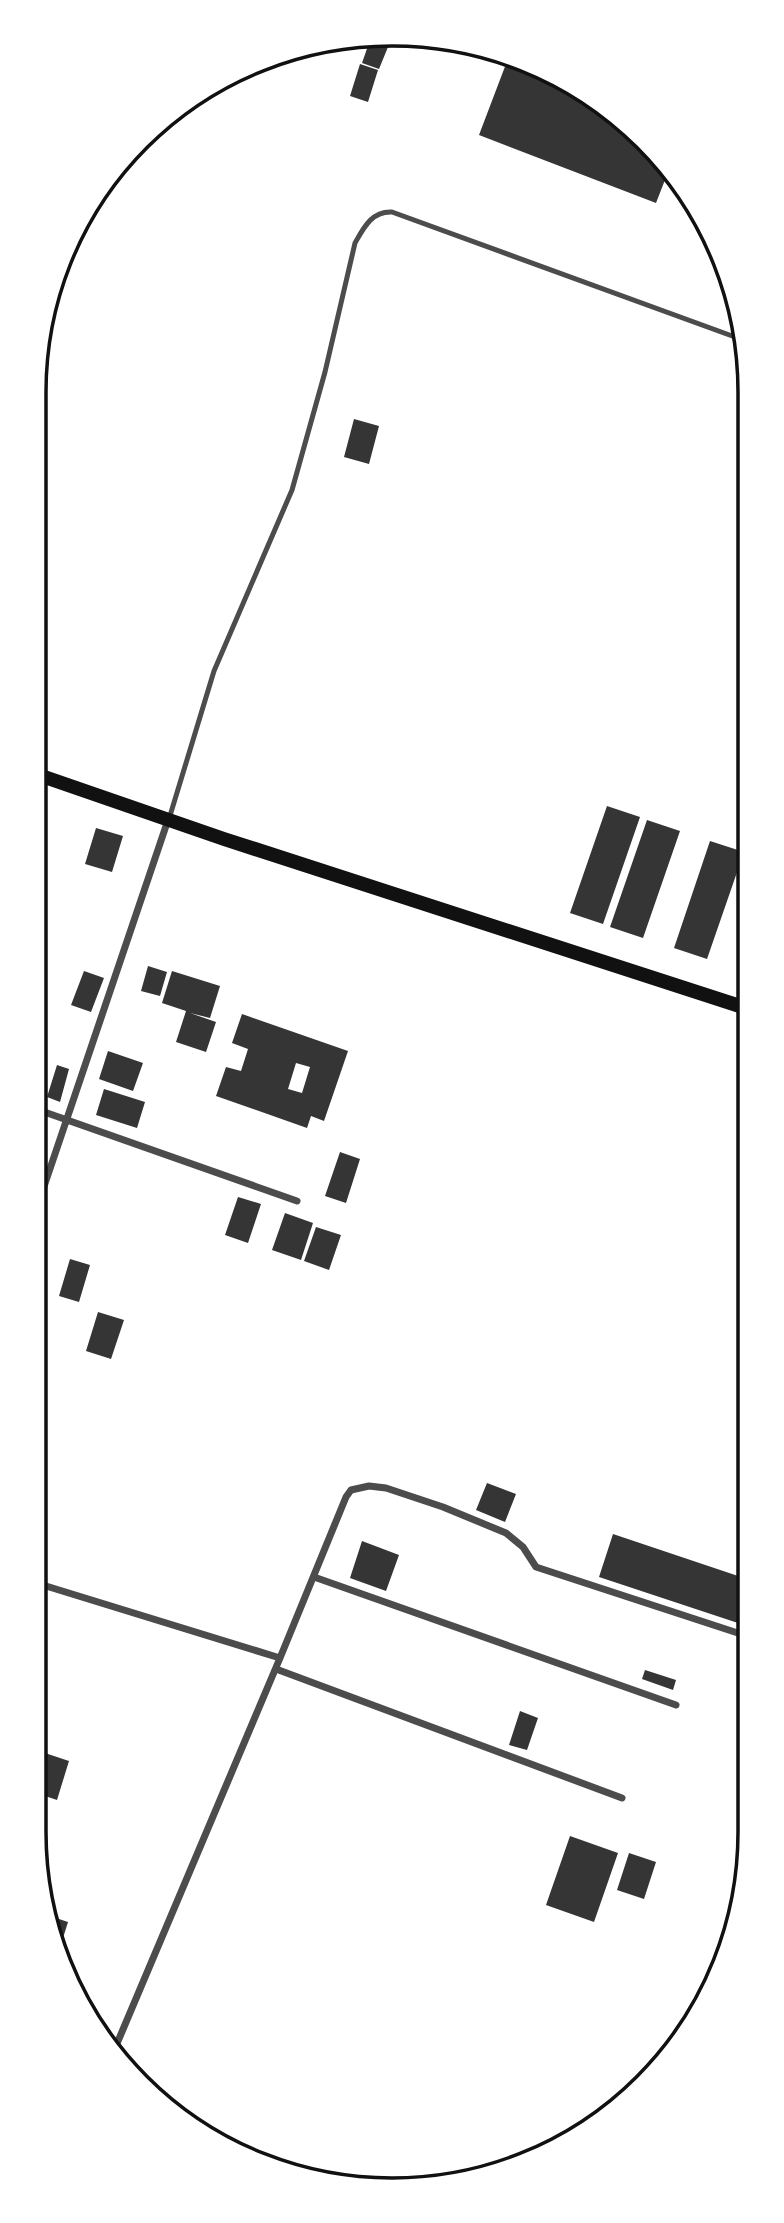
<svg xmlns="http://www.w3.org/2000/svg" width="784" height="2223" font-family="'Roboto Serif',serif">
<rect width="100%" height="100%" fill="#fff"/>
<!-- building -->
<path fill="#353535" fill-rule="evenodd" d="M 370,40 L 388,47 L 379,69 L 362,63 Z
M 509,56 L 572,82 L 661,155 L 670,167 L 656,203 L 479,135 Z
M 360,64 L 378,70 L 368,102 L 350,96 Z
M 354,419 L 379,426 L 369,464 L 344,457 Z
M 607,806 L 640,817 L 603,924 L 570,913 Z
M 647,820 L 680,831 L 643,938 L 610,927 Z
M 96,828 L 123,836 L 112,872 L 85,864 Z
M 710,841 L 744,852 L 707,959 L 674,948 Z
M 148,966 L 167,972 L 160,996 L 141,991 Z
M 84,971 L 104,978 L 91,1012 L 71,1005 Z
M 172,971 L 220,986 L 210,1018 L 190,1013 L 216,1022 L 206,1052 L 176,1042 L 186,1011 L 162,1003 Z
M 242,1014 L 348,1051 L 324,1121 L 311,1116 L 307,1128 L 216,1096 L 226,1067 L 241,1071 L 248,1049 L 232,1043 ZM 296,1063 L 310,1067 L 302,1093 L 288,1089 Z
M 108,1051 L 143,1063 L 133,1091 L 99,1079 Z
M 57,1065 L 69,1069 L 60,1102 L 47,1097 Z
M 104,1089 L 145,1102 L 137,1128 L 96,1115 Z
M 340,1152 L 360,1159 L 346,1203 L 325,1196 Z
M 238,1197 L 261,1204 L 248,1243 L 225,1235 Z
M 285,1213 L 313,1223 L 301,1260 L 272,1250 Z
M 316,1227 L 341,1235 L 329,1270 L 304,1261 Z
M 70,1259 L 90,1265 L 79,1302 L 59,1296 Z
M 98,1312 L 124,1320 L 111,1359 L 86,1351 Z
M 487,1483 L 516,1494 L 505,1522 L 476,1510 Z
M 613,1534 L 750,1580 L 750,1627 L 599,1577 Z
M 362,1541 L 399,1555 L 386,1591 L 350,1578 Z
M 645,1670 L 676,1680 L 673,1690 L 642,1679 Z
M 520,1711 L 538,1718 L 527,1750 L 509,1745 Z
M 33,1749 L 69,1761 L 57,1800 L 33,1792 Z
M 570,1836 L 618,1853 L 594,1922 L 546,1905 Z
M 629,1853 L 656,1862 L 644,1899 L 617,1890 Z
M 50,1916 L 68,1922 L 58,1954 L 55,1939 Z"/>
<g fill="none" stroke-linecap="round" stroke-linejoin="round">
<!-- service -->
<path stroke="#4c4c4c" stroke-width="5" d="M 169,819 L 214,671 L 292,490 L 325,372 L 355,243 C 364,227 372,211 392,212 L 746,341"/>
<!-- minor -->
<path stroke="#4c4c4c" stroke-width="7" d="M 33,1108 L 297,1201
M 33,1219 L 168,820
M 314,1577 L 676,1705
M 33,1582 L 280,1658 L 113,2053
M 280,1658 L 346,1497 L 351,1490 L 369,1486 L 386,1488 L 443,1507 L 506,1533 L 523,1547 L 536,1567 L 750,1637
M 276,1669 L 622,1798"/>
<!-- secondary -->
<path stroke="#111" stroke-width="14" d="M 33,773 L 224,839 L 749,1009"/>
</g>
<!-- crop -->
<path d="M0 0H784V2223H0ZM392 46H392A346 346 0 0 1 738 392V1832A346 346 0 0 1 392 2178H392A346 346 0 0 1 46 1832V392A346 346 0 0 1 392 46Z" fill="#fff" fill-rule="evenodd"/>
<path fill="none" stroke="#111" stroke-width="3.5" d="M392 46H392A346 346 0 0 1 738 392V1832A346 346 0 0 1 392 2178H392A346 346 0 0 1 46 1832V392A346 346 0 0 1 392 46Z"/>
</svg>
